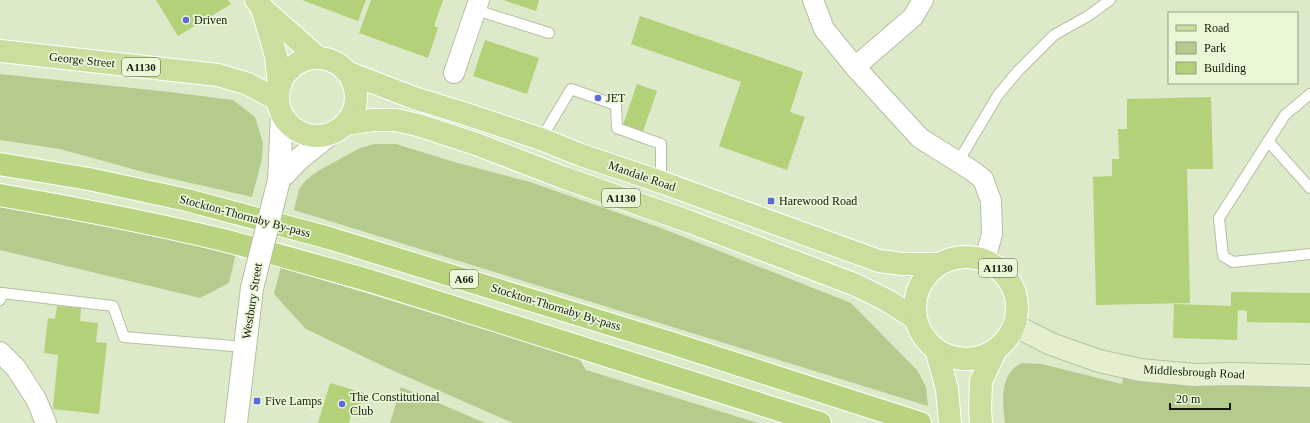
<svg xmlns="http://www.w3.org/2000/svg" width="1310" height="423" font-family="Georgia,serif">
<rect width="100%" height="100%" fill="#ddeaca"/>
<g fill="#b4cb8d">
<polygon points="0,74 170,92 233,100 255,117 263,143 262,159 252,197 147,173 60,149 0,140"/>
<polygon points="375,144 396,144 454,162 530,182 661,228 851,303 917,370 926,387 928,406 294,210 299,189 306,180 318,171 360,148"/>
<polygon points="0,207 89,223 236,253 229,283 200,298 0,250"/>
<polygon points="281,267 579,358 586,370 758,423 513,423 385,367 306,329 274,294"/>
<path d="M1022,363L1042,364L1122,384L1124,375L1310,385V423H1005C1003,406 1000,385 1012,370C1014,367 1019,365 1022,363Z"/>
<polygon points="401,387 485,423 390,423"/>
</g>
<g fill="#b2d178">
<polygon points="156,0 228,0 231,4 178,36"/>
<polygon points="302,0 366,0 358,21"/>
<polygon points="371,0 443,0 434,26 438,28 428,58 359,33"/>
<polygon points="503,0 539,0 536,11"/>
<polygon points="640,16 803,72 790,112 805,117 787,170 719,146 741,82 631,44"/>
<polygon points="485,40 539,58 527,94 473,76"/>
<polygon points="637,84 657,91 643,131 623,125"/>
<polygon points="1211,97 1213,169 1187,169 1190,303 1096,305 1093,177 1112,176 1112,159 1119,159 1118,129 1127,129 1127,99"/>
<polygon points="1231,292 1310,293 1310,323 1247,322 1247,311 1238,310 1237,340 1173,338 1174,304 1231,306"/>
<polygon points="57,306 81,308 80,321 98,323 96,342 107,343 99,414 53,409 58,355 44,353 48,318 55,319"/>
<polygon points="330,383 364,393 357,417 351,415 349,423 318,423"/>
</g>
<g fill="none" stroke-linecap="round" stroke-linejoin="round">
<g stroke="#b4c0a1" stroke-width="12">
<g id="service">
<polyline points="476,10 549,33"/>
<polyline points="1310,94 1285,115 1219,218 1223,256 1233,262 1310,254"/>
<polyline points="541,139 571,89 616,105 617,128 661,144 661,182"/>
<polyline points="1268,141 1310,188"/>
<polyline points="958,162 998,95 1018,71 1054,35 1088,16 1110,0"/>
<polyline points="0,300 2,293 113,306 124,337 245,347"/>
</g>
</g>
<g stroke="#b4c0a1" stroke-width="22">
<g id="minor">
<polyline points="813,0 824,29 855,67 920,138 971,170 983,179 991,201 992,234 985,260"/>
<polyline points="855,67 913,17 923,0"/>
<polyline points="454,73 479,0"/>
<polyline points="0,352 16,368 36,399 46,423"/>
</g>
</g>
<g stroke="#b4c0a1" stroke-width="24">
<g id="tertiary">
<polyline points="279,180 299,159 329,135"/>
<polyline points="279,180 282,115"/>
<polyline points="236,423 252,288"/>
</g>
</g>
<g stroke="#b4c0a1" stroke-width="24">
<polyline id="secondary" points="1014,325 1051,344 1099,361 1140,370 1195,375 1230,374 1310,376"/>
</g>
<g stroke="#fff" stroke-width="24">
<g id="primary">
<polyline points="256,0 262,8 317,57"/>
<polyline points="262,8 276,56 279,85"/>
<polyline points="0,51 218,75 248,84 278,100"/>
<circle cx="317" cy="97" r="39"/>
<polyline points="349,73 414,98 466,114 541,139 581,155 661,182 879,261 903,264 939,264"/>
<polyline points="346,124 373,120 396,120 418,125 476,144 562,177 690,222 856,285 888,301 916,319"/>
<circle cx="966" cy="308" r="51"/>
<polyline points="936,349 947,389 950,423"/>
<polyline points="981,423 980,410 981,381 996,350"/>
</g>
</g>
<g stroke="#fff" stroke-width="24">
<g id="trunk">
<polyline points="0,164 89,179 187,200 329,238 668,342 920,423"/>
<path d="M0,195C74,208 149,222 223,240C273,253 324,268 374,282L820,423"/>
</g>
</g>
<use href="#service" stroke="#fff" stroke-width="10"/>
<use href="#minor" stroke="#fff" stroke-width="20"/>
<use href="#tertiary" stroke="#fff" stroke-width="22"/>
<use href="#secondary" stroke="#e4efcf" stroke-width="22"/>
<use href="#primary" stroke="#cadf9e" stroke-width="22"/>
<use href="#trunk" stroke="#b8d47e" stroke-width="22"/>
<g stroke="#b4c0a1" stroke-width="24" stroke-linecap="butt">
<polyline id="tertiary-bridge" points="252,288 279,180"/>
</g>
<use href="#tertiary-bridge" stroke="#fff" stroke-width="22"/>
</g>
<g fill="#5d69e1" stroke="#eaf7d7" stroke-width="1.5">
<circle cx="186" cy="20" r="4"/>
<circle cx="598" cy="98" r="4"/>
<rect x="767" y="197" width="8" height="8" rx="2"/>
<rect x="253" y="397" width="8" height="8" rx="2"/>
<circle cx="342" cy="404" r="4"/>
</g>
<g text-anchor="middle" stroke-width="3.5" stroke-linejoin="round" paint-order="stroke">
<g fill="#eaf7d7" stroke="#545c4a" stroke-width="1">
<rect x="122" y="58" width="38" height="18" rx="3"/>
<rect x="602" y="189" width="38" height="18" rx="3"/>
<rect x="979" y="259" width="38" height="18" rx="3"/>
<rect x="450" y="270" width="28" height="18" rx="3"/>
</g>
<g font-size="11" font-weight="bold" fill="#14190d">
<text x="141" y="71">A1130</text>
<text x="621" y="202">A1130</text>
<text x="998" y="272">A1130</text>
<text x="464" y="283">A66</text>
</g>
<g font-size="12" fill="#14190d" stroke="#eaf7d7" text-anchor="start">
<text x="194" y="24">Driven</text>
<text x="606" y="102">JET</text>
<text x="779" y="205">Harewood Road</text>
<text x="350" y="401">The Constitutional<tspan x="350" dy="14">Club</tspan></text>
<text x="265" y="405">Five Lamps</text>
</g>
<g font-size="12" fill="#14190d" stroke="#eaf7d7">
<text transform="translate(82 60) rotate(6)" y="4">George Street</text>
<text transform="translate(642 176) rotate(19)" y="4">Mandale Road</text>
<text transform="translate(245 216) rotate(15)" y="4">Stockton-Thornaby By-pass</text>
<text transform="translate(252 301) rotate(-81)" y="4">Westbury Street</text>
<text transform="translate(556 307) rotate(17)" y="4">Stockton-Thornaby By-pass</text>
<text transform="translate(1194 372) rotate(3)" y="4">Middlesbrough Road</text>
</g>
</g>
<rect x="1168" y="12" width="130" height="72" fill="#eaf7d7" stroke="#949e86"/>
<rect x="1176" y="25" width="20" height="6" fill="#cadf9e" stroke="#949e86"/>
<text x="1204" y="32" font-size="12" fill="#14190d">Road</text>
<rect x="1176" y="42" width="20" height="12" fill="#b4cb8d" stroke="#949e86"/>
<text x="1204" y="52" font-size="12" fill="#14190d">Park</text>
<rect x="1176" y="62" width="20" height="12" fill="#b2d178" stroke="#949e86"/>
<text x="1204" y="72" font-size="12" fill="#14190d">Building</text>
<path d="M1170 403v6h60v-6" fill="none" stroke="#14190d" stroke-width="2"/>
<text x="1176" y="403" font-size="12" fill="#14190d" stroke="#eaf7d7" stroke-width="3" paint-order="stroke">20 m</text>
</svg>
